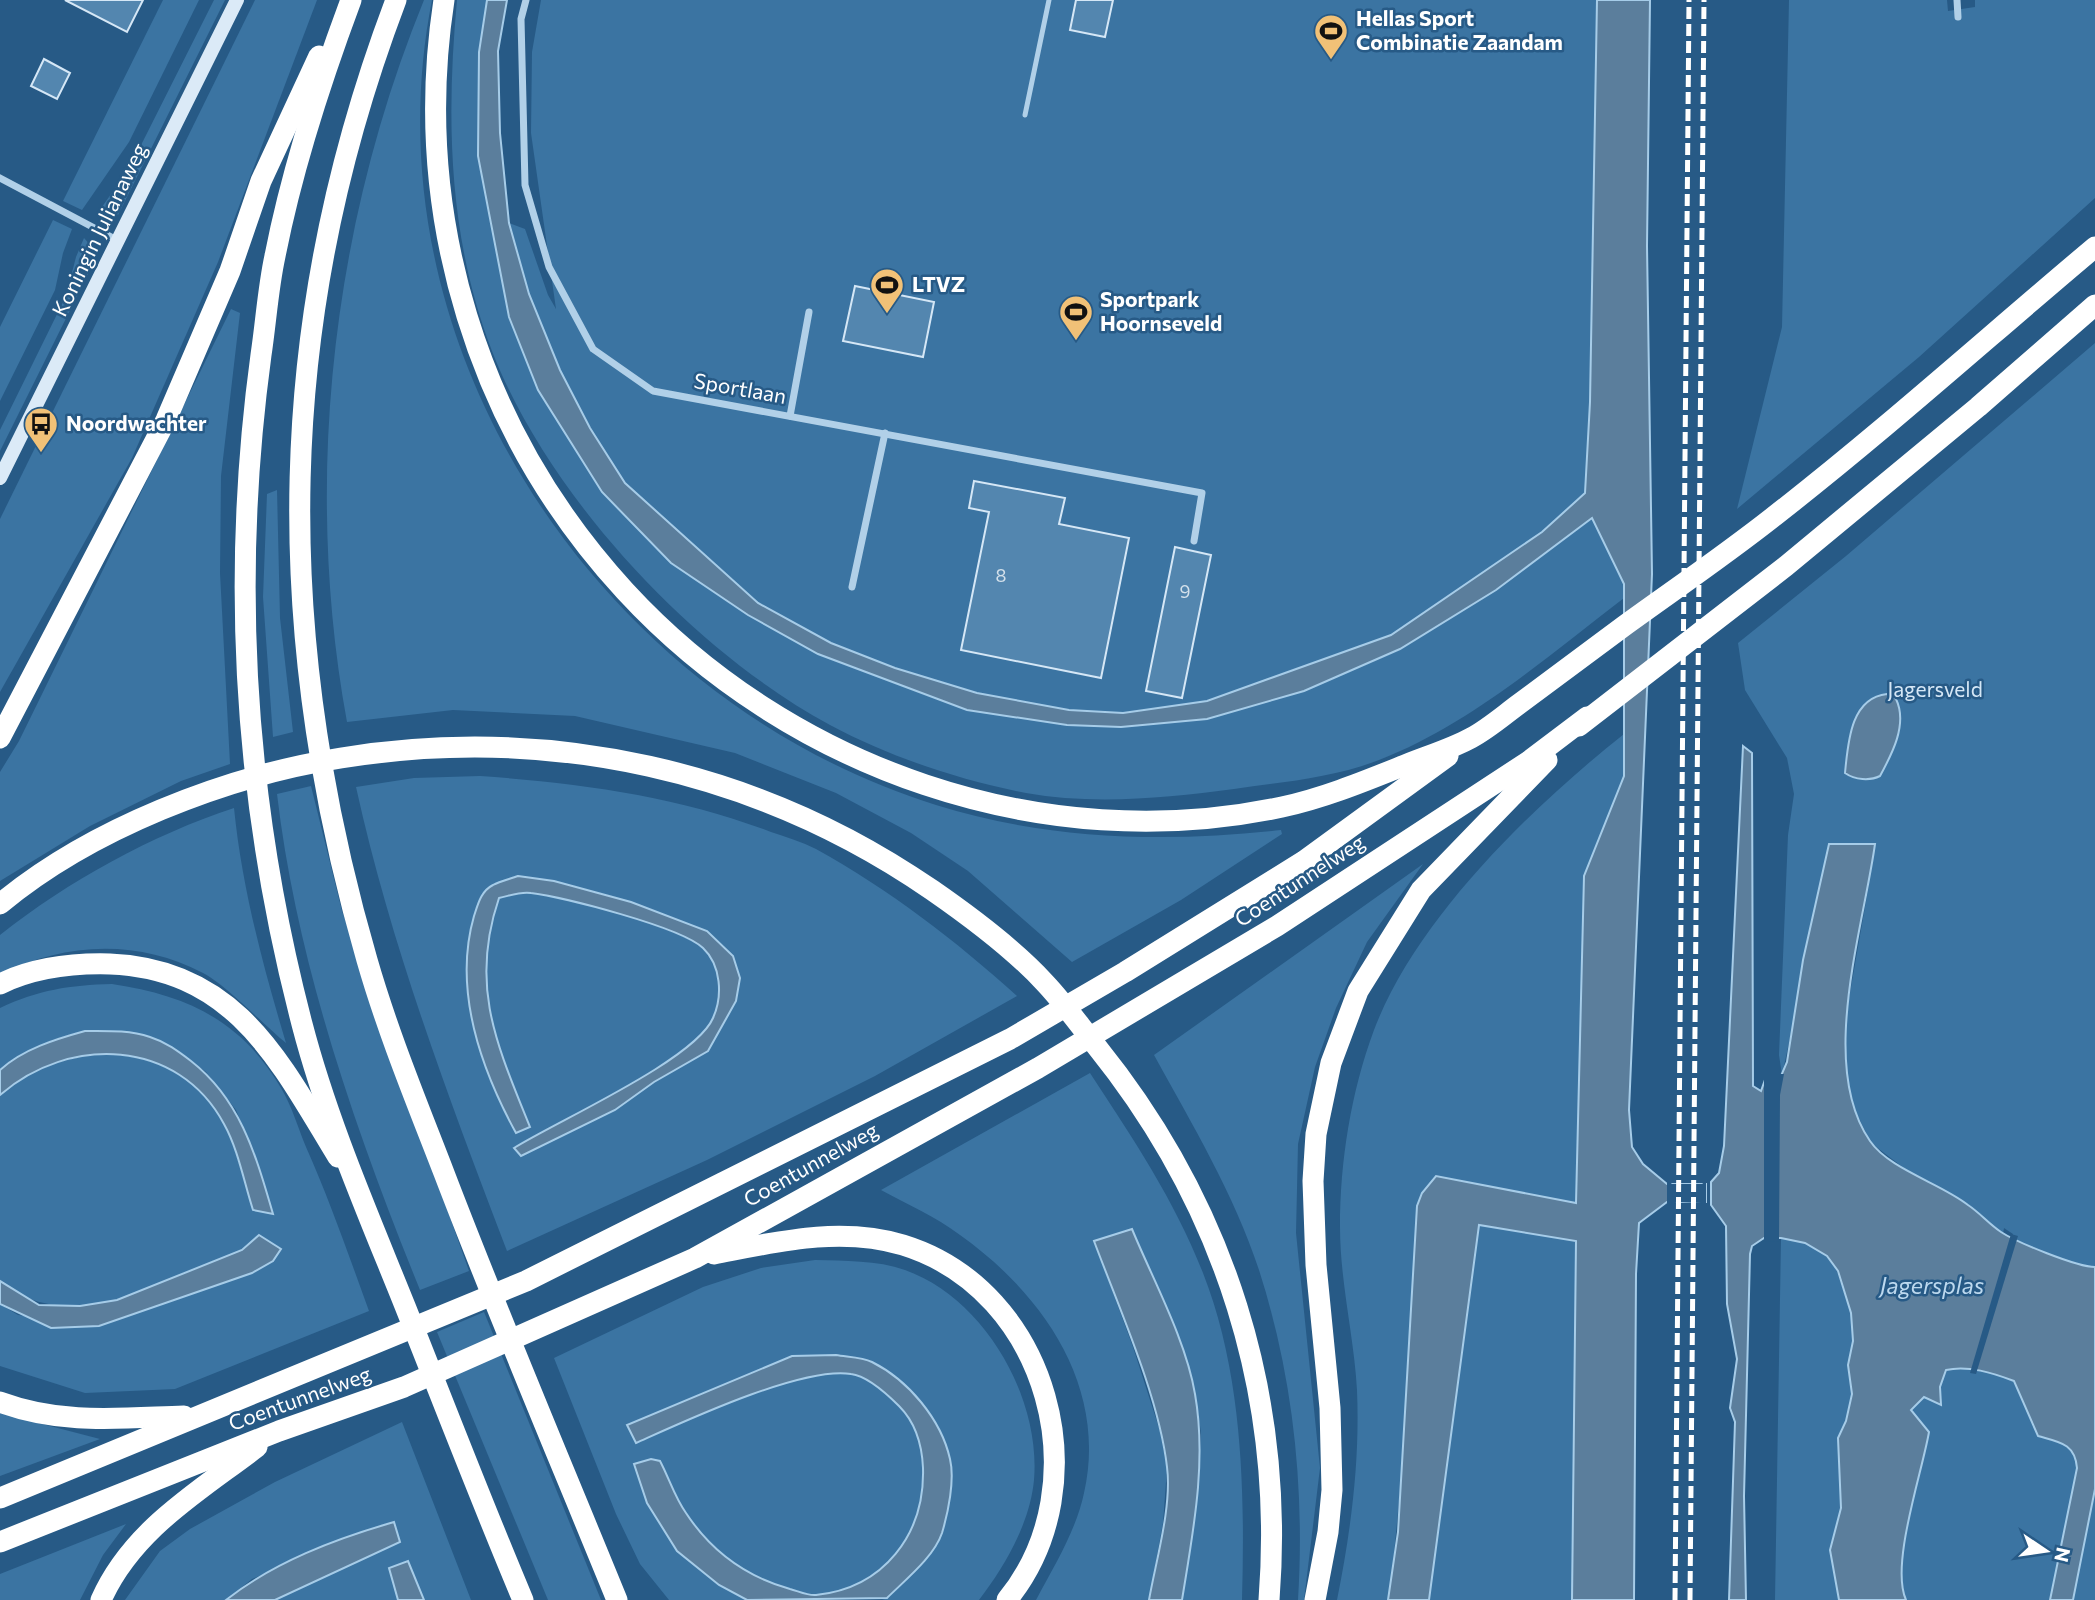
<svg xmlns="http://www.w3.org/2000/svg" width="2095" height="1600" font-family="Commissioner,sans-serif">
<rect width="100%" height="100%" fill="#275a86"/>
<g fill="#3b74a2" fill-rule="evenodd">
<polygon points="163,0 199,0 129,142 82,210 63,201"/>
<polygon points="214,0 225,0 118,215 97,214 130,167"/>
<polygon points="255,0 317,0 218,262 132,458 0,692 0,519"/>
<path d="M424,0H432C363,350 603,701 936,805C1048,840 1165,843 1281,830L1282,834L1181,900L1072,962L968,871L911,833L836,793L735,753L575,716L453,710L347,722C303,482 332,225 424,0Z"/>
<path d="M457,0H487L479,52L478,156L602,492L671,563L748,615L818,654L967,710L1067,725L1121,727L1207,719L1304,691L1400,650L1496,590L1592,517L1624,584V598C1548,656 1470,725 1379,760C1333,778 1282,782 1234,789C1167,798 1093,805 1026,793C959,780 890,757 830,725C693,651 548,496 492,351C448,237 446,119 457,0Z"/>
<polygon points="541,0 1597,0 1590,402 1585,493 1542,532 1391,635 1207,701 1122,713 1069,710 977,693 895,668 831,643 758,603 625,483 590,428 560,370 529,294 509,223 525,229 548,295 556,309 531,133 532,52"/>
<polygon points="1789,0 1947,0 1948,11 1975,7 1975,0 2095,0 2095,198 1919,357 1737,509 1782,327"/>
<polygon points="53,220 72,229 63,253 55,290 0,401 0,327"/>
<polygon points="84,238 98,254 0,451 0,430 66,296 76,257"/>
<polygon points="231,309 240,313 221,476 220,573 230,764 181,781 90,826 0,881 0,772 19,741"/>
<path d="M2095,343V1600H1906C1890,1565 1922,1473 1929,1432L1911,1410L1924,1396L1940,1387L1946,1370L1964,1369L2013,1234L2004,1228L2003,1234L1966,1203L1909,1172L1871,1143L1849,1098L1844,1059V1027L1869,884L1792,1029L1782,1075L1779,1055L1788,835L1794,794L1787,758L1745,690L1738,643L1846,556Z"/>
<polygon points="277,490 280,618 293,732 273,737 263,597 267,494"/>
<path d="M1624,734V776L1584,876L1576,1204L1436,1176L1422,1193L1417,1206L1401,1480L1391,1586L1388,1600H1337C1351,1530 1360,1462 1357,1390C1354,1336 1340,1282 1340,1227C1340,1161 1351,1092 1374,1030C1416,919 1532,807 1624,734Z"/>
<path d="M480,776C579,783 678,796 771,832C786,837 802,842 816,849C890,890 955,940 1017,996L875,1076L707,1160L507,1251C449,1099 391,946 356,787L414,778ZM553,881L733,956L736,1001L708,1051L654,1082L615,1110L521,1156L514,1148C568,1114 675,1073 711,1022C725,1002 721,965 703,948C680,928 563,896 531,893C521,892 509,896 499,898C492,922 483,947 484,972C485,1025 511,1078 530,1126L516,1133L484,1063L479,899Z"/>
<path d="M311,786L342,911L469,1271L420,1290C356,1132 297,964 277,794Z"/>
<path d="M234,808C242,888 263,966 286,1043C264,1025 226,985 203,973C138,939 64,942 0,975V935C68,881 152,835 234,808Z"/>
<path d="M1423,864L1367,942L1336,1008L1315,1067L1298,1144L1296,1233L1320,1468L1304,1600H1298C1305,1488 1293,1376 1259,1270C1234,1194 1192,1124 1154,1055Z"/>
<path d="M112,984C187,995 242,1021 281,1088C292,1106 298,1128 306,1147C330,1201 349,1256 369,1311L175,1389L85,1393L0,1366V1304L18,1315L99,1326L252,1273L255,1241L242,1250C172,1280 69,1340 0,1281V1095C63,1041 163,1037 215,1109C235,1137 242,1177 253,1210L273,1213L258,1165L236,1110L206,1072L175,1048L85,1031L52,1040L10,1061L0,1070V1008C38,990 70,985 112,984Z"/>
<path d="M1090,1073C1132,1137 1175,1201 1203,1273C1243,1375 1245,1492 1242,1600H1182L1198,1487L1201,1433L1195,1390L1094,1241L1133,1347L1160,1431L1167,1469L1163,1523L1149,1600H1036C1054,1566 1076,1531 1084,1493C1108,1387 1043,1294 960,1235C936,1217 907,1204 881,1190Z"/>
<polygon points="1479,1225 1576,1241 1572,1600 1429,1600"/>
<polygon points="1781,1238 1805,1243 1827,1256 1837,1271 1851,1313 1853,1341 1848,1365 1852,1394 1846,1421 1838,1438 1841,1508 1830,1550 1839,1600 1775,1600"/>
<path d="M815,1260C844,1261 877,1260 905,1270C984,1298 1041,1397 1034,1480C1030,1523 1005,1566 979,1600H882L888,1598L919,1566L941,1535L949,1495L904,1383L870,1360L836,1355L792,1356L627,1426L636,1443C683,1422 804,1365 851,1374C869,1377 888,1394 899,1406C916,1422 922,1444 923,1468C925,1534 883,1588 816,1595C808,1596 798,1591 790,1589C747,1577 711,1551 686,1513C675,1498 669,1478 660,1461L634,1464L647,1503L719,1585L747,1600H669L640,1564L616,1514L554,1358L703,1287L761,1268Z"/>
<polygon points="484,1312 601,1600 548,1600 437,1332"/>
<polygon points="0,1413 100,1439 0,1476"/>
<polygon points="402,1422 471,1600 424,1600 408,1561 389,1568 398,1600 275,1600 400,1542 283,1566 252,1579 226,1600 125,1600 160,1551 190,1529 275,1482"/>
<polygon points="126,1524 103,1555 80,1600 0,1600 0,1574"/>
</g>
<g fill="#5b7e9c" stroke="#a6cce8" stroke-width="2">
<polygon points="487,0 507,0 498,51 500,133 509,223 529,294 560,370 590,428 625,483 758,603 831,643 895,668 977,693 1069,710 1123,713 1207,701 1391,635 1542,532 1585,493 1590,402 1597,0 1650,0 1647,246 1652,574 1629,1110 1632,1147 1643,1164 1667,1184 1706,1184 1706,1202 1667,1202 1639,1223 1636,1274 1634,1600 1572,1600 1576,1241 1479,1225 1429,1600 1388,1600 1398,1532 1417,1206 1422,1193 1436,1176 1576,1203 1584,876 1624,776 1624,584 1592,518 1496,590 1400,649 1304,691 1207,719 1121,727 1067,725 967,710 818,654 748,615 671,563 602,492 538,390 509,317 478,156 479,52"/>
<path d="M1887,694L1896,699C1908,724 1892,754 1880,776C1870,781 1855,780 1845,773C1848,744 1850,698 1887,694Z"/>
<path d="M1743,746L1752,753L1753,1086L1761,1091L1766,1077L1781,1076L1787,1062L1803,960L1829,844H1875C1863,930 1818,1066 1870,1141C1889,1169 1942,1184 1968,1205C1980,1213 1989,1224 2001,1232C2016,1242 2077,1267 2095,1267V1489L2073,1600H2050L2077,1468C2075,1443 2059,1442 2038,1436L2014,1381C1993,1373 1968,1365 1946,1370L1940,1387L1941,1405L1924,1397L1911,1410L1929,1432C1922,1473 1890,1565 1906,1600H1839L1830,1550L1841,1508L1838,1438L1846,1421L1852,1394L1848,1365L1853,1341L1851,1313L1838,1271L1827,1256L1805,1243L1781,1238H1764L1752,1246L1750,1254L1744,1496L1746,1600H1729L1735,1422L1730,1408L1737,1359L1727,1304L1726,1226L1711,1205V1182L1719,1173L1724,1146Z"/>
<path d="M518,876L554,881L631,902L707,931L733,956L740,978L736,1001L708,1051L654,1082L615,1110L521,1156L514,1148C557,1121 695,1060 713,1018C723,996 721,965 703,948C681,927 563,897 531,893C521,891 509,896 499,898C469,986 497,1045 530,1127L516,1133C481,1069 453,989 474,916C478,904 481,891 493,885C500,881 510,879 518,876Z"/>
<path d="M85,1031C107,1031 129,1030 150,1037C166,1042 178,1051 191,1061C241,1100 256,1156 273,1214L253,1210C244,1182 238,1149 224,1124C178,1038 69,1035 0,1095V1070C23,1049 56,1039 85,1031Z"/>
<path d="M1132,1229C1153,1280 1186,1340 1195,1394C1207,1462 1193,1532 1182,1600H1149C1156,1560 1172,1507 1167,1467C1159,1397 1119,1308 1094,1241Z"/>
<polygon points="259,1235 281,1249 273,1261 252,1273 99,1326 51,1328 0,1304 0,1281 39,1305 80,1306 117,1300 242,1250"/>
<path d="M836,1355C847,1357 862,1357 872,1362C908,1380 941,1419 950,1459C955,1480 948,1513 942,1533C934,1557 905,1580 887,1598L747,1600L719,1585L677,1551L647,1503L634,1464L651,1459L660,1461C669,1478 675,1498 686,1513C711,1551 747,1577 790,1589C798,1591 808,1596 816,1595C884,1588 925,1534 923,1468C922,1444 915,1422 899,1406C887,1394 868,1376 851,1374C802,1366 683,1422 636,1443L627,1425L792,1356Z"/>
<path d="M394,1522L400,1542L275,1600H226C274,1562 335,1539 394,1522Z"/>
<polygon points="408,1561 424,1600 398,1600 389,1568"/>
</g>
<g fill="#275a86">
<polygon points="1764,1074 1784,1074 1780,1095 1779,1241 1764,1242"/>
<polygon points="1667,1180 1672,1184 1702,1184 1706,1181 1706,1206 1702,1206 1701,1203 1678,1202 1667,1206"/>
<polygon points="2011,1234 2018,1236 1976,1374 1970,1373"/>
</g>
<g fill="#5386af" stroke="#d5e7f6" stroke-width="2">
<polygon points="65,0 143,0 127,32"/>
<polygon points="1076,0 1113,0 1105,37 1070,30"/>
<polygon points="44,59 70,73 57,99 31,86"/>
<polygon points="855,286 934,302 923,357 843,341"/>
<polygon points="974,481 1065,498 1059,524 1129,538 1101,678 961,650 989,512 969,508"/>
<polygon points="1175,547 1211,555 1182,698 1146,691"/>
</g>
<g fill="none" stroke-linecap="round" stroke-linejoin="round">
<polyline stroke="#b1d0e8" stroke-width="5" points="1025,115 1049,0"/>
<g stroke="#b1d0e8" stroke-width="7">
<polyline points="526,0 521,19 525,185 549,267 593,349 653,391 1202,493 1194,541"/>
<polyline points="1957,0 1958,17"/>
<polyline points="0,178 117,240"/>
<polyline points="790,416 809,312"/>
<polyline points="852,587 885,433"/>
</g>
<polyline stroke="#dbeaf7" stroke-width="14" points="0,478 237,0"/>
<g stroke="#fff" stroke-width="21">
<path d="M351,0C320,83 292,169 275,256C268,288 266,322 261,355C230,582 244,802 302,1024C327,1120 368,1214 405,1306C444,1404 482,1503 523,1600"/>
<path d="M396,0C274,321 272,633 367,960C388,1033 417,1103 444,1173C499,1317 559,1458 617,1600"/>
<path d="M444,0C411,215 478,431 625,591C789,769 1043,858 1282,807C1324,798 1365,781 1405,765C1427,756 1451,749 1471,738C1488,729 1504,715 1519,704C1554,678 1589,652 1624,626C1675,589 1728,553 1777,514C1886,429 1989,336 2095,247"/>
<polyline points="1579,726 1786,566 1978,407 2095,305"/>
<polyline points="0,738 166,420 230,271 261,181 319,56"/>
<path d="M0,904C90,829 226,776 341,758C549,724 758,770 932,890C971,917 1013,948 1045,983C1064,1003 1080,1026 1097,1047C1225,1206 1285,1396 1269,1600"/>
<path d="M0,984C33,968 73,963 110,964C236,969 280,1062 338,1157"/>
<path d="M714,1254C776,1242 840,1226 903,1245C1049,1290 1101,1485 1007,1600"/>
<path d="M0,1402C62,1425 120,1418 184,1416"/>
<polyline points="0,1498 526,1281 1010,1039 1125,972 1304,861 1448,756"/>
<polyline points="0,1542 279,1431 404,1387 695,1258 1038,1068 1277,926 1529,761 1587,717"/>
<path d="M101,1600C132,1530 198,1492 257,1447"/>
<polyline points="1315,1600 1328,1532 1332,1490 1330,1408 1316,1265 1313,1181 1316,1134 1331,1063 1358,991 1421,890 1547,760"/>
</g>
<g stroke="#fff" stroke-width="5" stroke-dasharray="12 5" stroke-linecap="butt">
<polyline points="1675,1600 1689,0"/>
<polyline points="1690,1600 1704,0"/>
</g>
</g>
<defs>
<g id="stadium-pin" transform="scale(1.75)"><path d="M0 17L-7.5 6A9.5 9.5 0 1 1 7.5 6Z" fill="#f1c177" stroke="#275a86"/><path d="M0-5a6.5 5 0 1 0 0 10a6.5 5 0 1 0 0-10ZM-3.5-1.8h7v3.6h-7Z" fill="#111"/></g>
<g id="bus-pin" transform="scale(1.75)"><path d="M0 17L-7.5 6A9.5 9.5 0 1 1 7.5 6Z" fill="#f1c177" stroke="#275a86"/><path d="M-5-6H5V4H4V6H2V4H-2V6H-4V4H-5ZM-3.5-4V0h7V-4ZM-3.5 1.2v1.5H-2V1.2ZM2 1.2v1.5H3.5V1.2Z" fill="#111"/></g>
</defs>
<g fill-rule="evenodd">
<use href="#stadium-pin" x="1331" y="31"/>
<use href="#stadium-pin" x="887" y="285"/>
<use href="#stadium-pin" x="1076" y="312"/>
<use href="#bus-pin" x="41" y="424"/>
</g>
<g text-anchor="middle" stroke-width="5" stroke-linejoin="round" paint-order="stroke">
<g font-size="18" fill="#d4e1eb">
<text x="1001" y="582">8</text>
<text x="1185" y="598">9</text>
</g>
<g font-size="21" font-weight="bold" fill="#fff" stroke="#275a86" text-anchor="start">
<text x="1356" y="26">Hellas Sport<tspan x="1356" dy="24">Combinatie Zaandam</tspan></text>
<text x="912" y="292">LTVZ</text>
<text x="1100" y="307">Sportpark<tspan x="1100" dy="24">Hoornseveld</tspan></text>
<text x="66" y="431">Noordwachter</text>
</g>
<g font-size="21" fill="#fff" stroke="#275a86">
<text transform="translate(100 230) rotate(-64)" y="7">Koningin Julianaweg</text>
<text transform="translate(740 389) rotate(10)" y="7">Sportlaan</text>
<text transform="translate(1300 881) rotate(-33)" y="7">Coentunnelweg</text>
<text transform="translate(811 1165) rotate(-29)" y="7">Coentunnelweg</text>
<text transform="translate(300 1399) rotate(-20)" y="7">Coentunnelweg</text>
</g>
<g font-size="21" fill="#d5e7f6" stroke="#275a86">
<text x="1935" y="697">Jagersveld</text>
</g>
<g font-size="23" font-style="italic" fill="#bdd9ef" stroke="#275a86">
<text x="1932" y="1294">Jagersplas</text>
</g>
</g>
<g transform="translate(2046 1551) rotate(103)" stroke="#275a86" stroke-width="5" paint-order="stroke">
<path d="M0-5L12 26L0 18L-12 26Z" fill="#ffffff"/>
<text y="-10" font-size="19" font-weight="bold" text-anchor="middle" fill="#ffffff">N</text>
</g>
</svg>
